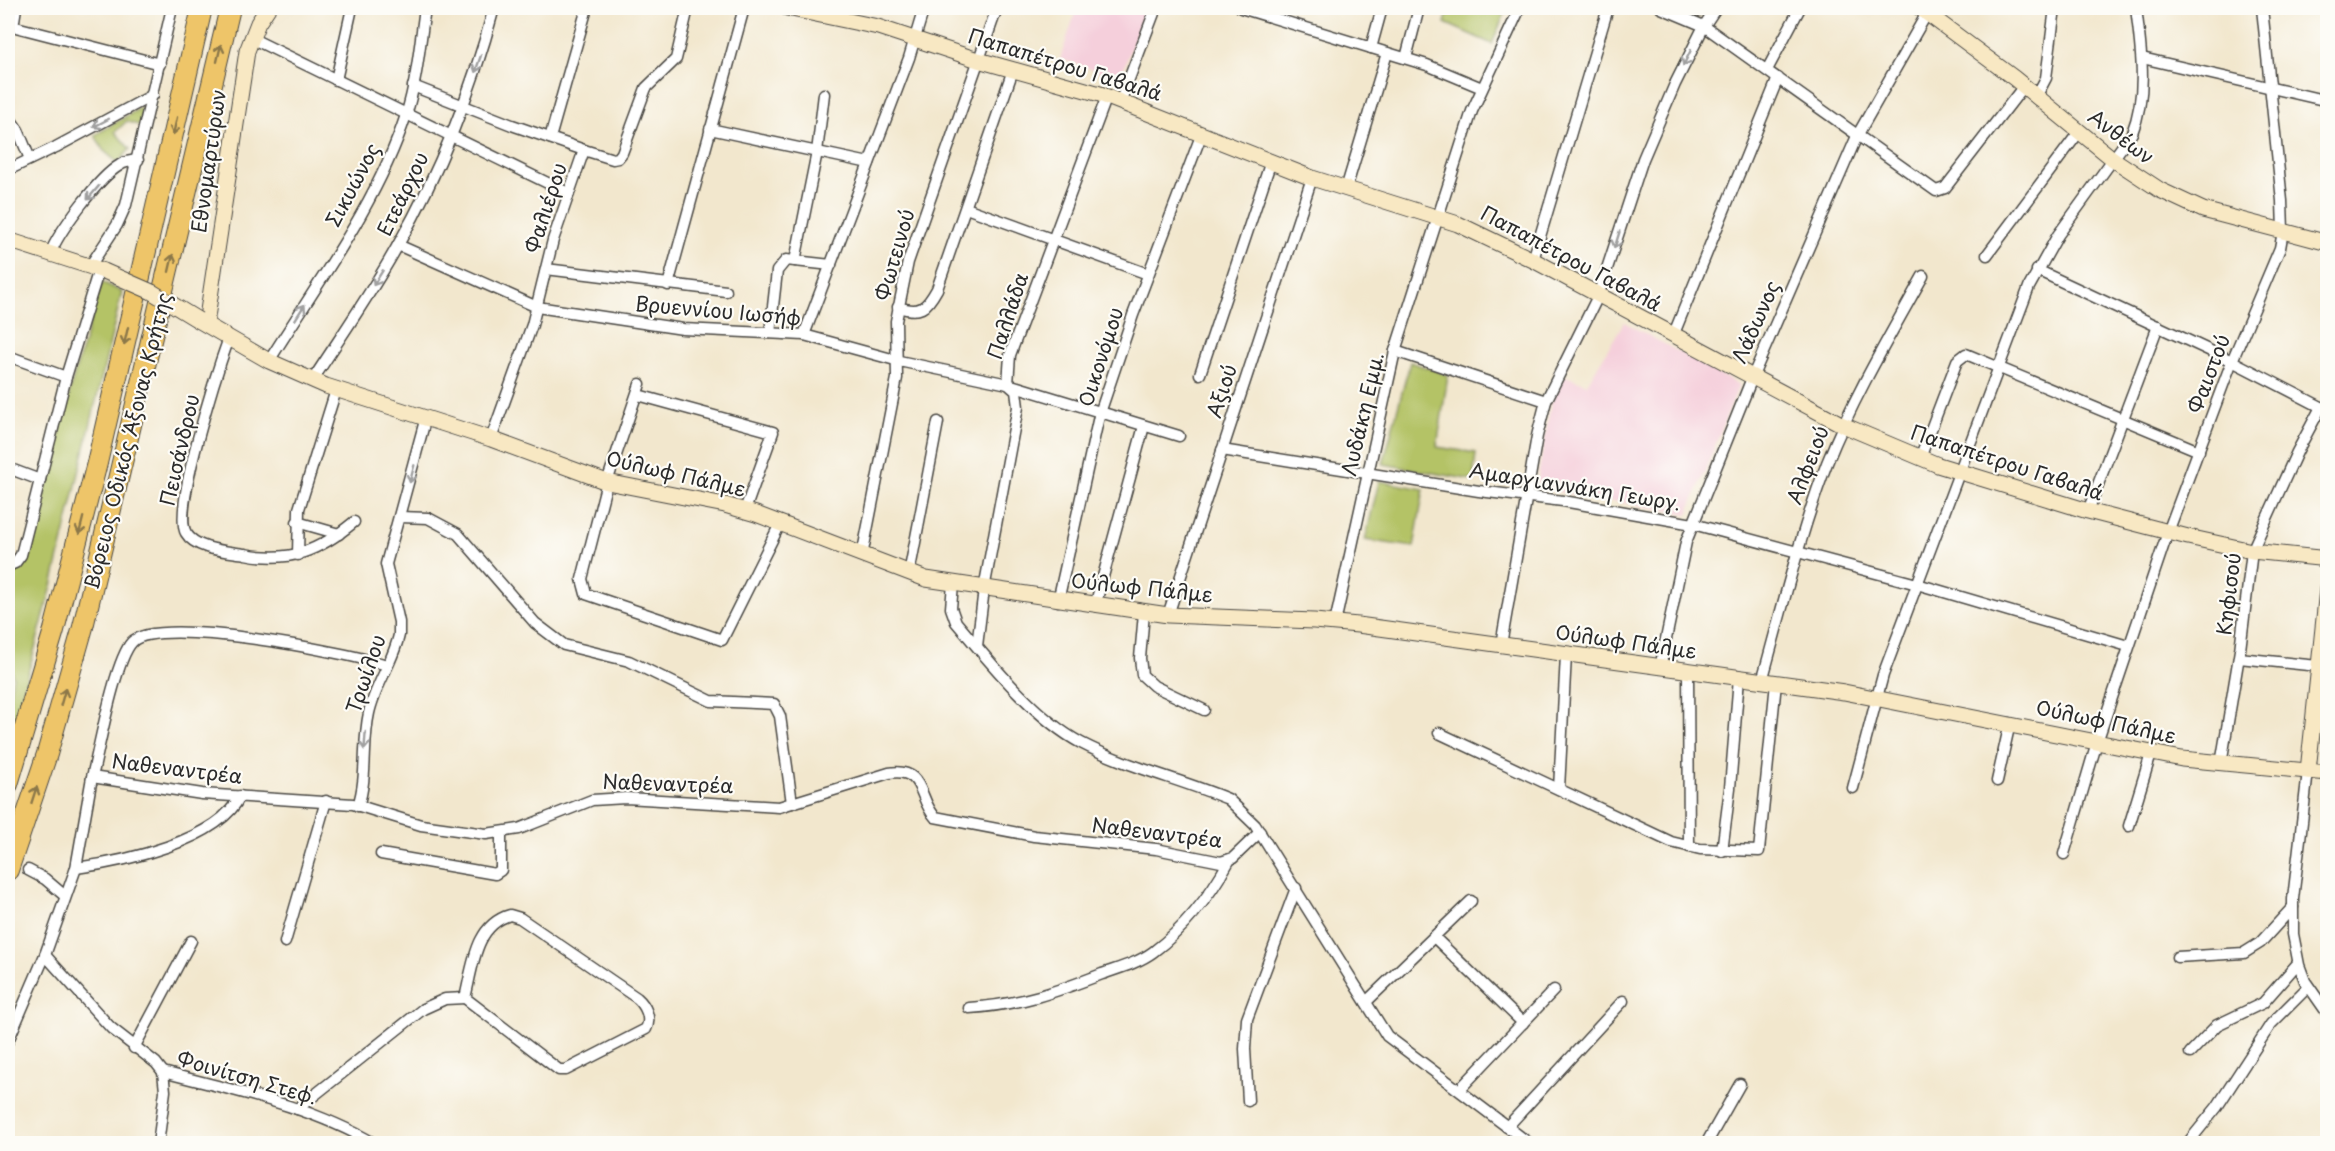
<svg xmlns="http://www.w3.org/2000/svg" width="2335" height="1151" font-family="'Playpen Sans',sans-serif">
<rect width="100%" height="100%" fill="#fdfcf7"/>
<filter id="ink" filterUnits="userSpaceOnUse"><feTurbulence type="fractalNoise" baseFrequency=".0167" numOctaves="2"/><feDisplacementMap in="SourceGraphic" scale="12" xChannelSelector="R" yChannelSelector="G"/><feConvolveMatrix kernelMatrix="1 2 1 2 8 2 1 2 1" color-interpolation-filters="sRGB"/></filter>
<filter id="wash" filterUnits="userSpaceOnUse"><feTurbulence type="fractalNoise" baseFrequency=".008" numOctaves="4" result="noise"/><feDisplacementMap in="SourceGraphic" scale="24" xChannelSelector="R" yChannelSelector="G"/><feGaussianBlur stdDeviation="1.35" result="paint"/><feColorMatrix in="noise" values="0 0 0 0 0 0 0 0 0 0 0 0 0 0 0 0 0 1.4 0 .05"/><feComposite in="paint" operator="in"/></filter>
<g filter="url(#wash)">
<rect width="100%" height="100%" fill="#f2e7cd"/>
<g fill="#f5cfdb">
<polygon points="1077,8 1146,8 1120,78 1060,59"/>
<polygon points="1624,322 1739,385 1688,514 1536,488 1551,403 1563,375 1587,384"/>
</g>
<g fill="#b4c366" stroke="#707748" stroke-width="1.5">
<polygon points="1449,8 1507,8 1492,44 1445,23"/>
<polygon points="140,108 143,110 140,126 127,121 115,132 130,149 118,163 103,150 95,135"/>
<polygon points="102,282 122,292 52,586 8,746 8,705 13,676 8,662 8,570 21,565 29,556 72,382"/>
<polygon points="1410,362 1448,375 1437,447 1476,453 1473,480 1383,464"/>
<polygon points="1379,481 1424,489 1414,547 1365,540"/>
</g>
</g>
<g filter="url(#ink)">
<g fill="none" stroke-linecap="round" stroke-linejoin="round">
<g stroke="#494743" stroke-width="13">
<g id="street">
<polyline points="1241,8 1427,65 1482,88"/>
<polyline points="1661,8 1704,26 1936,191 1945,188 2024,86"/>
<polyline points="8,25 160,64"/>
<polyline points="13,27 16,8"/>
<polyline points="251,38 568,193"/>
<polyline points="1371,48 1382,8"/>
<polyline points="1406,58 1419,8"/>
<polyline points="2142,58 2328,101"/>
<polyline points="1767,70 1800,8"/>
<polyline points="336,80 352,8"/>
<polyline points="413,86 512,125 584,150"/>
<polyline points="2036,97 2046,78 2055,8"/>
<polyline points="1121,100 1156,8"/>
<polyline points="8,116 18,130 30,159"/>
<polyline points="710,129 869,163"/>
<polyline points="550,138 587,8"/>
<polyline points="8,170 56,147 153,95"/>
<polyline points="1346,189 1387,53"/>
<polyline points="966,208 1148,274"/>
<polyline points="398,245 537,307 683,329 804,335 899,361 1008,384 1179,436"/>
<path d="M50,254C59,231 99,177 120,165C125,161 132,161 138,160"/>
<polyline points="1987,255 2079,132"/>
<polyline points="1533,260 1608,8"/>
<polyline points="795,261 817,152 824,94"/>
<polyline points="90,266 117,225 126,205 172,8"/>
<polyline points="546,269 726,291"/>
<polyline points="2037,270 2232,361 2327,410"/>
<polyline points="668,285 744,8"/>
<path d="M898,307C920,314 926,309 937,289L1013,70"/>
<polyline points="770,333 777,271 786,260 831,265"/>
<polyline points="804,335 909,58 924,8"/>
<polyline points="1673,336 1778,78"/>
<path d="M229,338C218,368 172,510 186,533C196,550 227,551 245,554C290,563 319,551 354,522"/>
<polyline points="1395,351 1546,401"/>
<polyline points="8,356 66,377"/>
<path d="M269,361C318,282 377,204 406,115C417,81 420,43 425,8"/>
<polyline points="1200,374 1271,161"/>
<path d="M312,381C341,336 372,292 398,245C440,171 472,90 494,8"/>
<polyline points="640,384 607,482 582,579 586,594 722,640 780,524"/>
<polyline points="638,395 773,432 745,510"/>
<polyline points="491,439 532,325 553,240 584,150 613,159 618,158 622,153 646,88 676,59 688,8"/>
<polyline points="1222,450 1479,491 1563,501 1693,524 1917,584 2128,646"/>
<polyline points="1920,458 1957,361 1966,354 2199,451"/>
<polyline points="8,468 40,480"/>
<polyline points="2088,511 2158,326"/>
<polyline points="400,517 428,518 458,534 535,623 564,645 629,661 711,701 774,704 780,716 792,803"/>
<polyline points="297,522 339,534"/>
<polyline points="298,555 299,509 336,390"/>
<polyline points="862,556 897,378 896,321 908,262 997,8"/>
<polyline points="8,566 15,563 21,555 66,377 99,269"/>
<polyline points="909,574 938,422"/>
<path d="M953,584L951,608L956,622C990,662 1034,718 1081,743C1127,767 1180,779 1228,799L1255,825L1387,1036L1530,1144"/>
<polyline points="1058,601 1099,416 1133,315 1202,133"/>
<polyline points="1095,606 1144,426"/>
<polyline points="1144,613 1140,658 1142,675 1154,686 1204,710"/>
<polyline points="1168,615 1312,178"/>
<polyline points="1335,623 1395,351 1472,111 1520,8"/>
<polyline points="1501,645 1537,436 1546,401 1598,296 1643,159 1675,84 1704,26 1716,8"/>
<polyline points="977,646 984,589 1018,407 1016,391 1008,384 1010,355 1107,96"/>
<polyline points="2239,658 2318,666"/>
<polyline points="1660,668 1686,542 1752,378 1857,136 1930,8"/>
<polyline points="1688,671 1689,847"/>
<path d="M1762,681C1782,609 1800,534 1827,463C1853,398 1889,337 1923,276"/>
<polyline points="1439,733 1671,842 1700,849 1759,851 1776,683"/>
<polyline points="2221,764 2240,650 2252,551 2297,452 2321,407"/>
<polyline points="2308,771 2293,899 2293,934 2299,965 2305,981 2328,1014"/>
<path d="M92,777C99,749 115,660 132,642C157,615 349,653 387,665"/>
<polyline points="1997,781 2010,723"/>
<path d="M1853,788L1883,675L2029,287L2058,235L2132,133C2148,93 2141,49 2136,8"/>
<polyline points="1559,789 1566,655"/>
<path d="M358,806C368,776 362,744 369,713C375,685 393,662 399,635V622L386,564L426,417"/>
<polyline points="2129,826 2151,754"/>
<polyline points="1722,851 1730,788 1739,678"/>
<polyline points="381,854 495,874 501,870 501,833"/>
<polyline points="2064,854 2097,742 2168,532 2232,361 2280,248 2283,231 2282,201 2262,8"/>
<path d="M76,868C122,862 219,841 240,796"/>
<polyline points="28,870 45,879 65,896"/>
<path d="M510,915L520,918L637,998C645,1005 652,1018 646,1029L566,1070H559L465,998C473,966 475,925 510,915Z"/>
<polyline points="1434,937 1523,1023"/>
<polyline points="285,942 326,801"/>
<path d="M45,955L111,1028L156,1063L163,1072C235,1091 311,1106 375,1144"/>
<polyline points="2177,957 2244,953 2260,943 2293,907"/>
<polyline points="1366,1002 1471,901"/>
<path d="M969,1008C1019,1005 1056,992 1102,974C1119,968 1138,963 1153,952C1185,928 1210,896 1229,861"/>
<path d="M8,1041L45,955L76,868L92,777L202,794L353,804L421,825L486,834L519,829L592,800L626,798L779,807L889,773C925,767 918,799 935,817L1034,836L1156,849L1221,862L1233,858L1260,832"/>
<polyline points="134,1048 191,941"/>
<polyline points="2190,1053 2217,1025 2263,1003 2298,963"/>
<polyline points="1460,1089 1554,990"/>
<polyline points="1248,1101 1245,1049 1247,1019 1296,888"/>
<polyline points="297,1109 423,1009 445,999 465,998"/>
<polyline points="1507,1127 1623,1001"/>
<polyline points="158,1144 165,1091 163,1072"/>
<polyline points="1706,1144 1740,1084"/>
<polyline points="2187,1144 2217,1107 2271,1024 2308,987"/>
</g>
</g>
<g stroke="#494743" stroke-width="17">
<g id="secondary">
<polyline points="787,8 878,27 978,60 1100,94 1312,178 1458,224 1533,260 1843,425 1938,465 2088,511 2188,537 2252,551 2328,559"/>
<polyline points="1920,8 2014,78 2113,159 2160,190 2203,210 2328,243"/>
<polyline points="8,240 104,271"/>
<polyline points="198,320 269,361 326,386 491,439 607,482 725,505 756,514 926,579 1168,615 1314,621 1358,625 1844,692 2182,759 2328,773"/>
<polyline points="206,324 247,51 258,23 268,8"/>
<polyline points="2308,771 2328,580"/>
</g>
</g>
<g stroke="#494743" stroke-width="22">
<g id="highway">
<polyline points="8,784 54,630 97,463 202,8"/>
<polyline points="8,870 47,754 83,627 230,8"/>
</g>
</g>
<use href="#street" stroke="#fff" stroke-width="10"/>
<use href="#secondary" stroke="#f8e8c3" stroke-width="15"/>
<use href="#highway" stroke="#eec569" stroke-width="20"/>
<g stroke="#494743" stroke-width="17" stroke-linecap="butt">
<polyline id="secondary-bridge" points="104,271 152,292 198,320"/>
</g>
<use href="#secondary-bridge" stroke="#f8e8c3" stroke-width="15"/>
</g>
<defs><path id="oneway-shaft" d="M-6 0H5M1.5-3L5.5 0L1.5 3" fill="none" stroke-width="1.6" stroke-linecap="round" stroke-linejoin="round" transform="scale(1.5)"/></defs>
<g stroke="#8c784a">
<use href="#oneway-shaft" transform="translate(219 53) rotate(-77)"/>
<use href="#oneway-shaft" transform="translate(175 126) rotate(103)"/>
<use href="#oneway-shaft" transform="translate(171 263) rotate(-77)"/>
<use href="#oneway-shaft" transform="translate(126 336) rotate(103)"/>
<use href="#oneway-shaft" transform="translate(81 526) rotate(104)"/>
<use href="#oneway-shaft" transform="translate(63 697) rotate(-74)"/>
<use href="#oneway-shaft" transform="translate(34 795) rotate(-72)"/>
</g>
<g stroke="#a0a0a0">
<use href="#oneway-shaft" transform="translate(1687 58) rotate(116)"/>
<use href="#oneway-shaft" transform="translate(478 64) rotate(109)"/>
<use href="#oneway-shaft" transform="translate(101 123) rotate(152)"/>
<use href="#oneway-shaft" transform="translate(93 193) rotate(130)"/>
<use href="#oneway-shaft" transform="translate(1617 240) rotate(107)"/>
<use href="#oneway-shaft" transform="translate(378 278) rotate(122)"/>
<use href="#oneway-shaft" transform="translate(300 312) rotate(-58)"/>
<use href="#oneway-shaft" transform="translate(412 474) rotate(105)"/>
<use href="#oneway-shaft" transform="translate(365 741) rotate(94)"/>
</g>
</g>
<g text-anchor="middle" stroke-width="4.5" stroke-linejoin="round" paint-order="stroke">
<g font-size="20" fill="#2b2b2b" stroke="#fdfcf7">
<text transform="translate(1065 65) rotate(17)" y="7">Παπαπέτρου Γαβαλά</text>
<text transform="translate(2121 137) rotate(37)" y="7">Ανθέων</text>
<text transform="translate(209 161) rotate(-82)" y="7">Εθνομαρτύρων</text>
<text transform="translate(353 185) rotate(-62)" y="7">Σικυώνος</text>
<text transform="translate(403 194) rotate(-64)" y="7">Ετεάρχου</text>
<text transform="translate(546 208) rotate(-72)" y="7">Φαλιέρου</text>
<text transform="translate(895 255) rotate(-74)" y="7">Φωτεινού</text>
<text transform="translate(1571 259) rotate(28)" y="7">Παπαπέτρου Γαβαλά</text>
<text transform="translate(718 311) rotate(5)" y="7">Βρυεννίου Ιωσήφ</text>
<text transform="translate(1008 316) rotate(-72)" y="7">Παλλάδα</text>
<text transform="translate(1756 322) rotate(-66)" y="7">Λάδωνος</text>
<text transform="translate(1101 357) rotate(-72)" y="7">Οικονόμου</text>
<text transform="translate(2209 374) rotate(-69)" y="7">Φαιστού</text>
<text transform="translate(1222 391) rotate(-72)" y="7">Αξιού</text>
<text transform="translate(1363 414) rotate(-77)" y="7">Λυδάκη Εμμ.</text>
<text transform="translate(128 441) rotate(-76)" y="7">Βόρειος Οδικός Άξονας Κρήτης</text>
<text transform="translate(180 450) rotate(-77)" y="7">Πεισάνδρου</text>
<text transform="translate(2007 463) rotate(18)" y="7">Παπαπέτρου Γαβαλά</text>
<text transform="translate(1808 465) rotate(-69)" y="7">Αλφειού</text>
<text transform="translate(676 474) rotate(13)" y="7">Ούλωφ Πάλμε</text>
<text transform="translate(1575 487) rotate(9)" y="7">Αμαργιαννάκη Γεωργ.</text>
<text transform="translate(1142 588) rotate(6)" y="7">Ούλωφ Πάλμε</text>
<text transform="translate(2229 594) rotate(-83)" y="7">Κηφισού</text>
<text transform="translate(1626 642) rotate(8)" y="7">Ούλωφ Πάλμε</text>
<text transform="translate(366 674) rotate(-71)" y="7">Τρωίλου</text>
<text transform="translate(2106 722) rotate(12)" y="7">Ούλωφ Πάλμε</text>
<text transform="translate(177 769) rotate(7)" y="7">Ναθεναντρέα</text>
<text transform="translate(668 784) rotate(2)" y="7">Ναθεναντρέα</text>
<text transform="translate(1157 833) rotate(7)" y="7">Ναθεναντρέα</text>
<text transform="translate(247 1078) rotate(16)" y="7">Φοινίτση Στεφ.</text>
</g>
</g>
<rect width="2335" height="1151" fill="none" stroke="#fdfcf7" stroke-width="30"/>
</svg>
